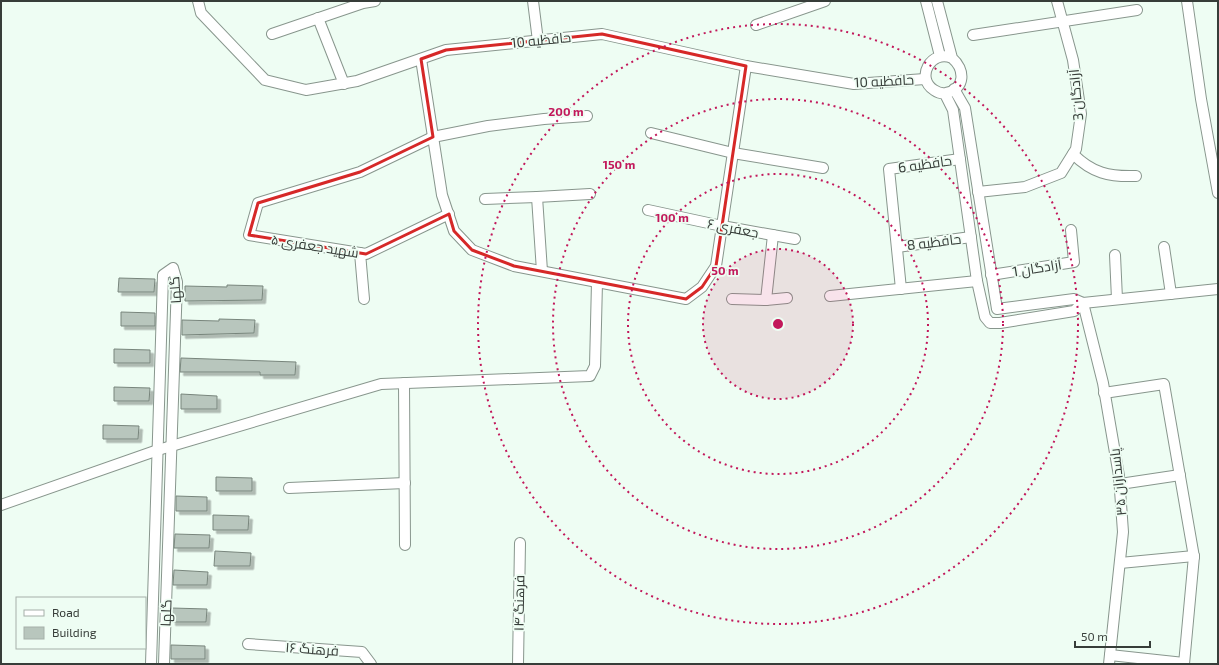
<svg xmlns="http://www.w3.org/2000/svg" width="1219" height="665" font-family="'Exo 2',Cairo,sans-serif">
<defs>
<filter id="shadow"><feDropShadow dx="3.5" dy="3.5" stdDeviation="0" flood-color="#0004"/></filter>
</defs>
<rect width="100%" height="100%" fill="#eefdf3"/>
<g fill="#b8c6bd" stroke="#78857c" filter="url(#shadow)">
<polygon points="119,278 155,279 154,292 118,292"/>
<polygon points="227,285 263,286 262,300 185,301 185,286 227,287"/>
<polygon points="121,312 155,313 155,326 121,326"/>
<polygon points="219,319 255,320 254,333 182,335 182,320 219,321"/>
<polygon points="114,349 150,350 150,363 114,363"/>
<polygon points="181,358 296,362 295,375 260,375 260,372 180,372"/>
<polygon points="114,387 150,388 149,401 114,401"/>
<polygon points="181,394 217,396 217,409 181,409"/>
<polygon points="103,425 139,426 138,439 103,439"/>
<polygon points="216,477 252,478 252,491 216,491"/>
<polygon points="176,496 207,497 207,511 176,511"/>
<polygon points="213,515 249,516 248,530 213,530"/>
<polygon points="175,534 210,535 209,548 174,548"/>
<polygon points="215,551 251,553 250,566 214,566"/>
<polygon points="174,570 208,572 207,585 173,585"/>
<polygon points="172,608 207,609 206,622 172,622"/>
<polygon points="171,645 205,646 205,659 171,659"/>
</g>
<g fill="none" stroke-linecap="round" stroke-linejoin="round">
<g stroke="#88968d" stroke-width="12">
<g id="minor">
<polyline points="198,1 201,13 265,80 306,90 357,81 446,50 602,34 746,66 854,84 925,79"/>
<polyline points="533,1 538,41"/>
<polyline points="926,1 940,56"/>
<path d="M937,1L952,58C965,69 966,89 946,93C942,94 937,92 934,90C915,78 931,49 952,58"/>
<polyline points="1187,1 1201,99 1218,193"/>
<polyline points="318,18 344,84"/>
<polyline points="756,25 825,1"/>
<polyline points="272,34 363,3 375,1"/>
<polyline points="973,35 1137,10"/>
<polyline points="421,59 442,195 454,231 472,250 514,266 686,299 702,287 716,266 746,66"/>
<polyline points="954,89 965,108 997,309 1074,299 1083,303 1218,289"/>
<polyline points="945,94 953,110 977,281 985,317 990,323 1000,323 1074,311 1083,303"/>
<polyline points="651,133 733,153 823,168"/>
<path d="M1073,154C1092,173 1109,177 1136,176"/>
<polyline points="978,192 1025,187 1061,173 1076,149 1081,114 1073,60 1057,1"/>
<polyline points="485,199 537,197"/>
<polyline points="648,210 722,226 795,239"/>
<polyline points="449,214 366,254 249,235 258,203 360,172 433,137 488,126 544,119 587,116"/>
<polyline points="897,247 971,237"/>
<polyline points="1164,247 1171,294"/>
<polyline points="360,253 364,299"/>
<polyline points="1115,255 1117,299"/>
<polyline points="542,271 537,197 590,194"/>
<polyline points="991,275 1074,262 1071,230"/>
<polyline points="901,289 889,169 960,159"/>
<polyline points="830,296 977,281"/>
<polyline points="732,299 766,300 787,298"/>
<polyline points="766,300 773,235"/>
<polyline points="1083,303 1103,383 1119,476 1123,532 1109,664"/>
<polyline points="404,383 405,545"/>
<polyline points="1104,393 1164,384 1194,557"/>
<polyline points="1120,484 1180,475"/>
<polyline points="289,488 405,483"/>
<polyline points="1,505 158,450 381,384 590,376 595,366 597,282"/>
<polyline points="1120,563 1194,556"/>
<polyline points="248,644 362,652 371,664"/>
<polyline points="1110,655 1184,663"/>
<polyline points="151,664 163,275 173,268 177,282 164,664"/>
<polyline points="518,664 520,543"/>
<polyline points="1184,664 1194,556"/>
</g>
</g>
<use href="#minor" stroke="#fff" stroke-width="10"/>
</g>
<path fill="none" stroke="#d62828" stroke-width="3" stroke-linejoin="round" d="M602,34L746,66L716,266L702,287L686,299L514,266L472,250L454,231L449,214L366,254L249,235L258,203L360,172L433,137L421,59L446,50Z"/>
<circle cx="778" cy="324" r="75" fill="#c2185b" fill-opacity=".12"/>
<g fill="none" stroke="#c2185b" stroke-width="2" stroke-dasharray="2 4">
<circle cx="778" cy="324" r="75"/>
<circle cx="778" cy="324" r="150"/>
<circle cx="778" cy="324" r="225"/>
<circle cx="778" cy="324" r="300"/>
</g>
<g text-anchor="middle" stroke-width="3.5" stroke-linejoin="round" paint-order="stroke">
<g font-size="14" fill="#373d39" stroke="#eefdf3">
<text transform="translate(541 40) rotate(-6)" y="5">حافظیه 10</text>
<text transform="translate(884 81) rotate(-3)" y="5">حافظیه 10</text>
<text transform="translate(1076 95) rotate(-95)" y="5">آزادگان 3</text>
<text transform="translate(925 164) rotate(-8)" y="5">حافظیه 6</text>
<text transform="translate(733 228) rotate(11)" y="5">جعفری ۶</text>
<text transform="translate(934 242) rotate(-7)" y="5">حافظیه 8</text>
<text transform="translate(315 246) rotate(9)" y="5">شهید جعفری ۵</text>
<text transform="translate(1037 268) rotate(-9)" y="5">آزادگان 1</text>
<text transform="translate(175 290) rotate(-94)" y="5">گلها</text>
<text transform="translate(1118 482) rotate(-96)" y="5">پاسداران ۳۵</text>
<text transform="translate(519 603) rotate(-89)" y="5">فرهنگ ۱۴</text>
<text transform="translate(166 613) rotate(-88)" y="5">گلها</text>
<text transform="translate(312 649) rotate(4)" y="5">فرهنگ ۱۶</text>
</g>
</g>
<circle cx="778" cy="324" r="6" fill="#c2185b" stroke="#eefdf3" stroke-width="2"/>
<g font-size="12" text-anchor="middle" font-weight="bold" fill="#c2185b" stroke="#eefdf3" stroke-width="3.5" stroke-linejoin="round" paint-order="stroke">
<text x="566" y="116">200 m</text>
<text x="619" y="169">150 m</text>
<text x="672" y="222">100 m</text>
<text x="725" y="275">50 m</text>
</g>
<rect width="1219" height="665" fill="none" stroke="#373d39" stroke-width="4"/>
<rect x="16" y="597" width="130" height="52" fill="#eefdf3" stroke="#a5b0a9"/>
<rect x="24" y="610" width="20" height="6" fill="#ffffff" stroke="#a5b0a9"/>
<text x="52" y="617" font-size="12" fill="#373d39">Road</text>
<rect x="24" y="627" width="20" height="12" fill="#b8c6bd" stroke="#a5b0a9"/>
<text x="52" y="637" font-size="12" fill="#373d39">Building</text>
<path d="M1075 641v6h75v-6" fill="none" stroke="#373d39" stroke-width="2"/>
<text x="1081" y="641" font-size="12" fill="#373d39" stroke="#eefdf3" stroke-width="3" paint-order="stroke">50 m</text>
</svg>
